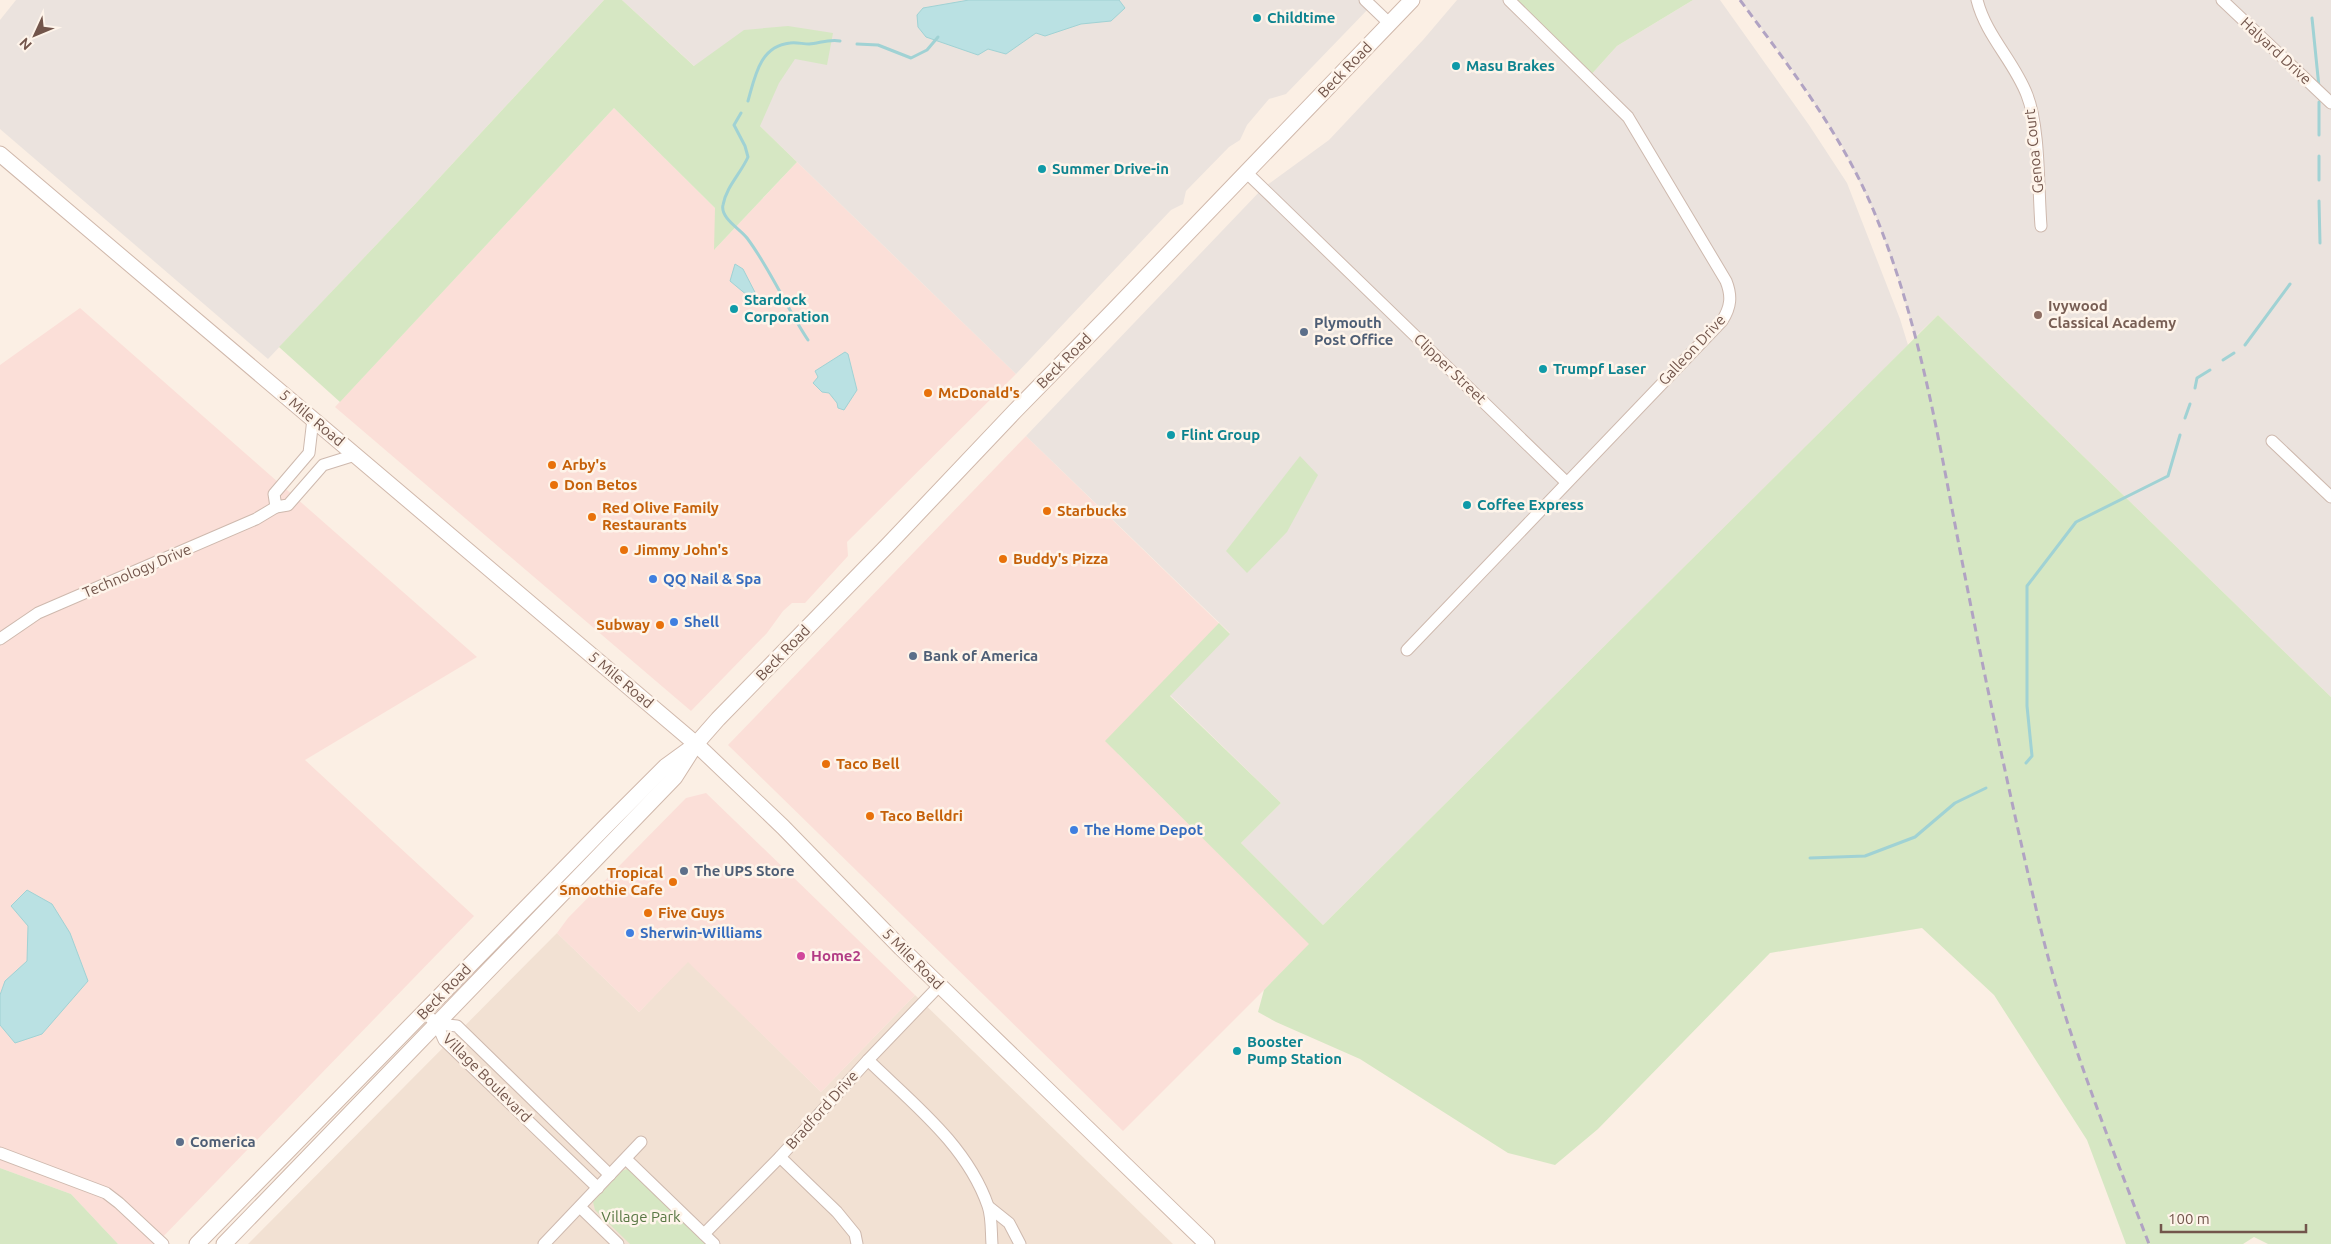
<svg xmlns="http://www.w3.org/2000/svg" width="2331" height="1244" font-family="Ubuntu,sans-serif">
<rect width="100%" height="100%" fill="#fbefe4"/>
<polygon fill="#f2e1d3" points="557,933 639,1012 688,961 821,1092 915,995 1173,1244 248,1244"/>
<g fill="#fbdfd8">
<polygon points="614,108 715,208 715,249 797,162 1016,374 847,542 848,556 805,603 792,603 783,611 767,633 691,711 335,407"/>
<polygon points="80,308 477,657 305,760 474,916 156,1244 118,1244 71,1194 0,1168 0,365"/>
<polygon points="1026,436 1230,634 1170,695 1118,754 1310,944 1123,1131 728,745"/>
<polygon points="706,793 915,995 821,1092 688,962 639,1012 557,933 568,918 686,798"/>
</g>
<g fill="#ebe3de">
<polygon points="16,0 604,0 417,202 268,359 0,129 0,20"/>
<polygon points="622,0 1365,0 1371,6 1286,94 1269,99 1247,125 1240,140 1229,147 1186,191 1183,204 1171,210 1016,374 760,126"/>
<polygon points="1457,0 1509,0 1589,77 1617,46 1693,0 1720,0 1809,125 1847,183 1900,319 1908,345 1323,925 1241,843 1281,803 1170,695 1230,633 1026,436 1263,188 1329,140 1423,40"/>
<polygon points="1740,0 2331,0 2331,697 1938,315 1915,337 1899,281 1876,216 1843,148 1797,76"/>
</g>
<g fill="#d6e7c3">
<polygon points="604,0 622,0 694,66 744,30 788,26 833,33 827,65 795,59 779,83 760,126 797,162 714,250 715,208 614,108 340,402 279,347 417,202"/>
<polygon points="1509,0 1693,0 1617,46 1589,77"/>
<polygon points="1938,315 2331,697 2331,1244 2268,1244 2254,1237 2243,1244 2126,1244 2087,1140 1994,995 1922,928 1770,953 1598,1129 1555,1165 1508,1153 1360,1059 1276,1022 1258,1012 1264,990 1309,944 1105,741 1219,623 1230,634 1170,696 1281,803 1241,843 1323,925"/>
<polygon points="1300,456 1318,475 1287,532 1247,573 1226,551"/>
<polygon points="0,1168 71,1194 118,1244 0,1244"/>
<polygon points="627,1169 633,1170 709,1244 630,1244 595,1210 593,1202 622,1171"/>
</g>
<g fill="#bae1e3" stroke="#a0d2d4">
<polygon points="969,0 1119,0 1125,8 1111,21 1081,24 1045,36 1036,33 1006,54 988,49 978,55 926,37 918,27 917,15 923,8"/>
<polygon points="735,264 743,269 761,304 760,306 730,281"/>
<polygon points="845,352 848,354 857,390 844,410 838,408 837,403 829,393 822,392 813,383 818,377 815,371"/>
<polygon points="27,890 52,904 70,933 88,981 42,1034 15,1043 0,1025 0,995 5,981 27,961 28,926 11,906"/>
</g>
<g fill="none" stroke-linecap="round" stroke-linejoin="round">
<g stroke="#a0d2d4" stroke-width="3">
<polyline points="2312,18 2319,87"/>
<polyline points="857,44 878,45 911,58 927,50 938,37"/>
<path d="M748,101C755,76 760,46 790,43C796,42 803,44 809,44C820,43 829,39 840,41"/>
<polyline points="2319,102 2319,135"/>
<path d="M741,113L734,125L745,146L748,157C741,173 726,187 723,205C720,218 740,229 747,238C771,270 786,307 808,340"/>
<polyline points="2319,156 2319,180"/>
<polyline points="2319,201 2320,243"/>
<polyline points="2245,345 2290,284"/>
<polyline points="2223,360 2234,353"/>
<polyline points="2195,388 2197,378 2210,370"/>
<polyline points="2185,418 2190,404"/>
<polyline points="2026,763 2032,756 2027,706 2027,586 2076,522 2168,476 2180,435"/>
<polyline points="1810,858 1865,856 1915,837 1955,803 1986,788"/>
</g>
<g stroke="#ceb9ae" stroke-width="13">
<g id="street">
<polyline points="1365,0 1389,23"/>
<path d="M1977,0C1986,36 2014,61 2027,95C2040,128 2038,189 2041,226"/>
<polyline points="2222,0 2331,103"/>
<polyline points="1247,173 1566,482"/>
<polyline points="313,419 309,453 274,494 276,507 288,505 323,465 355,455"/>
<polyline points="2272,441 2331,497"/>
<polyline points="0,639 38,613 256,519 276,507"/>
<path d="M1407,650L1722,321C1731,307 1732,296 1726,281L1628,117L1509,0"/>
<polyline points="424,1012 437,1024 444,1040 598,1188"/>
<polyline points="437,1024 457,1026 610,1175"/>
<path d="M868,1060C912,1103 967,1145 988,1206C992,1217 991,1232 992,1244"/>
<polyline points="0,1153 106,1193 119,1203 163,1244"/>
<polyline points="780,1157 837,1212 855,1234 857,1244"/>
<polyline points="626,1159 714,1244"/>
<polyline points="580,1207 618,1244"/>
<polyline points="989,1207 1009,1223 1020,1244"/>
<polyline points="704,1234 780,1157 868,1060 939,986"/>
<polyline points="544,1244 641,1142"/>
</g>
</g>
<g stroke="#d0b8ab" stroke-width="17">
<g id="secondary">
<polyline points="0,154 696,744 783,827 901,948 1207,1244"/>
<polyline points="197,1244 606,826 666,766 688,750"/>
<polyline points="224,1244 675,777 696,744 718,719 887,546 1015,411 1112,312 1412,0"/>
</g>
</g>
<use href="#street" stroke="#fff" stroke-width="11"/>
<use href="#secondary" stroke="#fff" stroke-width="15"/>
<path stroke="#b1a3c3" stroke-width="3" stroke-dasharray="8 5" stroke-linecap="butt" d="M1740,0C1791,69 1845,138 1877,219C1922,330 1940,449 1963,566C1985,679 2009,792 2035,904C2061,1022 2106,1132 2149,1244"/>
</g>
<g fill="#0f9aa8" stroke="#fef4ea" stroke-width="2">
<circle cx="1257" cy="18" r="5"/>
<circle cx="1456" cy="66" r="5"/>
<circle cx="1042" cy="169" r="5"/>
<circle cx="734" cy="309" r="5"/>
<circle cx="1543" cy="369" r="5"/>
<circle cx="1171" cy="435" r="5"/>
<circle cx="1467" cy="505" r="5"/>
<circle cx="1237" cy="1051" r="5"/>
</g>
<circle fill="#8d6e63" stroke="#fef4ea" stroke-width="2" cx="2038" cy="315" r="5"/>
<g fill="#5c6f8a" stroke="#fef4ea" stroke-width="2">
<circle cx="1304" cy="332" r="5"/>
<circle cx="913" cy="656" r="5"/>
<circle cx="684" cy="871" r="5"/>
<circle cx="180" cy="1142" r="5"/>
</g>
<g fill="#e8710a" stroke="#fef4ea" stroke-width="2">
<circle cx="928" cy="393" r="5"/>
<circle cx="552" cy="465" r="5"/>
<circle cx="554" cy="485" r="5"/>
<circle cx="1047" cy="511" r="5"/>
<circle cx="592" cy="517" r="5"/>
<circle cx="624" cy="550" r="5"/>
<circle cx="1003" cy="559" r="5"/>
<circle cx="660" cy="625" r="5"/>
<circle cx="826" cy="764" r="5"/>
<circle cx="870" cy="816" r="5"/>
<circle cx="673" cy="882" r="5"/>
<circle cx="648" cy="913" r="5"/>
</g>
<g fill="#3f7fe0" stroke="#fef4ea" stroke-width="2">
<circle cx="653" cy="579" r="5"/>
<circle cx="674" cy="622" r="5"/>
<circle cx="1074" cy="830" r="5"/>
<circle cx="630" cy="933" r="5"/>
</g>
<circle fill="#d1479c" stroke="#fef4ea" stroke-width="2" cx="801" cy="956" r="5"/>
<g text-anchor="middle" stroke-width="5" stroke-linejoin="round" paint-order="stroke">
<g font-size="15" font-weight="bold" fill="#0d838f" stroke="#fef4ea" text-anchor="start">
<text x="1267" y="23">Childtime</text>
<text x="1466" y="71">Masu Brakes</text>
<text x="1052" y="174">Summer Drive-in</text>
<text x="744" y="305">Stardock<tspan x="744" dy="17">Corporation</tspan></text>
<text x="1553" y="374">Trumpf Laser</text>
<text x="1181" y="440">Flint Group</text>
<text x="1477" y="510">Coffee Express</text>
<text x="1247" y="1047">Booster<tspan x="1247" dy="17">Pump Station</tspan></text>
</g>
<g font-size="15" fill="#72554b" stroke="#fef4ea">
<text transform="translate(2276 51) rotate(43)" y="5">Halyard Drive</text>
<text transform="translate(1345 70) rotate(-46)" y="5">Beck Road</text>
<text transform="translate(2034 151) rotate(-96)" y="5">Genoa Court</text>
<text transform="translate(1692 350) rotate(-47)" y="5">Galleon Drive</text>
<text transform="translate(1064 361) rotate(-45)" y="5">Beck Road</text>
<text transform="translate(1450 369) rotate(44)" y="5">Clipper Street</text>
<text transform="translate(312 418) rotate(40)" y="5">5 Mile Road</text>
<text transform="translate(137 571) rotate(-23)" y="5">Technology Drive</text>
<text transform="translate(783 653) rotate(-46)" y="5">Beck Road</text>
<text transform="translate(621 680) rotate(40)" y="5">5 Mile Road</text>
<text transform="translate(913 959) rotate(45)" y="5">5 Mile Road</text>
<text transform="translate(444 992) rotate(-46)" y="5">Beck Road</text>
<text transform="translate(487 1078) rotate(45)" y="5">Village Boulevard</text>
<text transform="translate(822 1110) rotate(-48)" y="5">Bradford Drive</text>
</g>
<g font-size="15" font-weight="bold" fill="#785e54" stroke="#fef4ea" text-anchor="start">
<text x="2048" y="311">Ivywood<tspan x="2048" dy="17">Classical Academy</tspan></text>
</g>
<g font-size="15" font-weight="bold" fill="#4e5e75" stroke="#fef4ea" text-anchor="start">
<text x="1314" y="328">Plymouth<tspan x="1314" dy="17">Post Office</tspan></text>
<text x="923" y="661">Bank of America</text>
<text x="694" y="876">The UPS Store</text>
<text x="190" y="1147">Comerica</text>
</g>
<g font-size="15" font-weight="bold" fill="#c56008" stroke="#fef4ea" text-anchor="start">
<text x="938" y="398">McDonald's</text>
<text x="562" y="470">Arby's</text>
<text x="564" y="490">Don Betos</text>
<text x="602" y="513">Red Olive Family<tspan x="602" dy="17">Restaurants</tspan></text>
<text x="1057" y="516">Starbucks</text>
<text x="634" y="555">Jimmy John's</text>
<text x="1013" y="564">Buddy's Pizza</text>
<text x="650" y="630" text-anchor="end">Subway</text>
<text x="836" y="769">Taco Bell</text>
<text x="880" y="821">Taco Belldri</text>
<text x="663" y="878" text-anchor="end">Tropical<tspan x="663" dy="17">Smoothie Cafe</tspan></text>
<text x="658" y="918">Five Guys</text>
</g>
<g font-size="15" font-weight="bold" fill="#366cbe" stroke="#fef4ea" text-anchor="start">
<text x="663" y="584">QQ Nail &amp; Spa</text>
<text x="684" y="627">Shell</text>
<text x="1084" y="835">The Home Depot</text>
<text x="640" y="938">Sherwin-Williams</text>
</g>
<g font-size="15" font-weight="bold" fill="#b23c85" stroke="#fef4ea" text-anchor="start">
<text x="811" y="961">Home2</text>
</g>
<g font-size="15" fill="#587743" stroke="#fef4ea">
<text x="641" y="1222">Village Park</text>
</g>
</g>
<g transform="translate(35 35) rotate(226)" stroke="#fef4ea" stroke-width="4" paint-order="stroke">
<path d="M0-4L9 19L0 12L-9 19Z" fill="#72554b"/>
<text y="-8" font-size="14" font-weight="bold" text-anchor="middle" fill="#72554b">N</text>
</g>
<path d="M2161 1224v8h145v-8" fill="none" stroke="#72554b" stroke-width="2.5"/>
<text x="2168" y="1224" font-size="15" fill="#72554b" stroke="#fef4ea" stroke-width="4" paint-order="stroke">100 m</text>
</svg>
